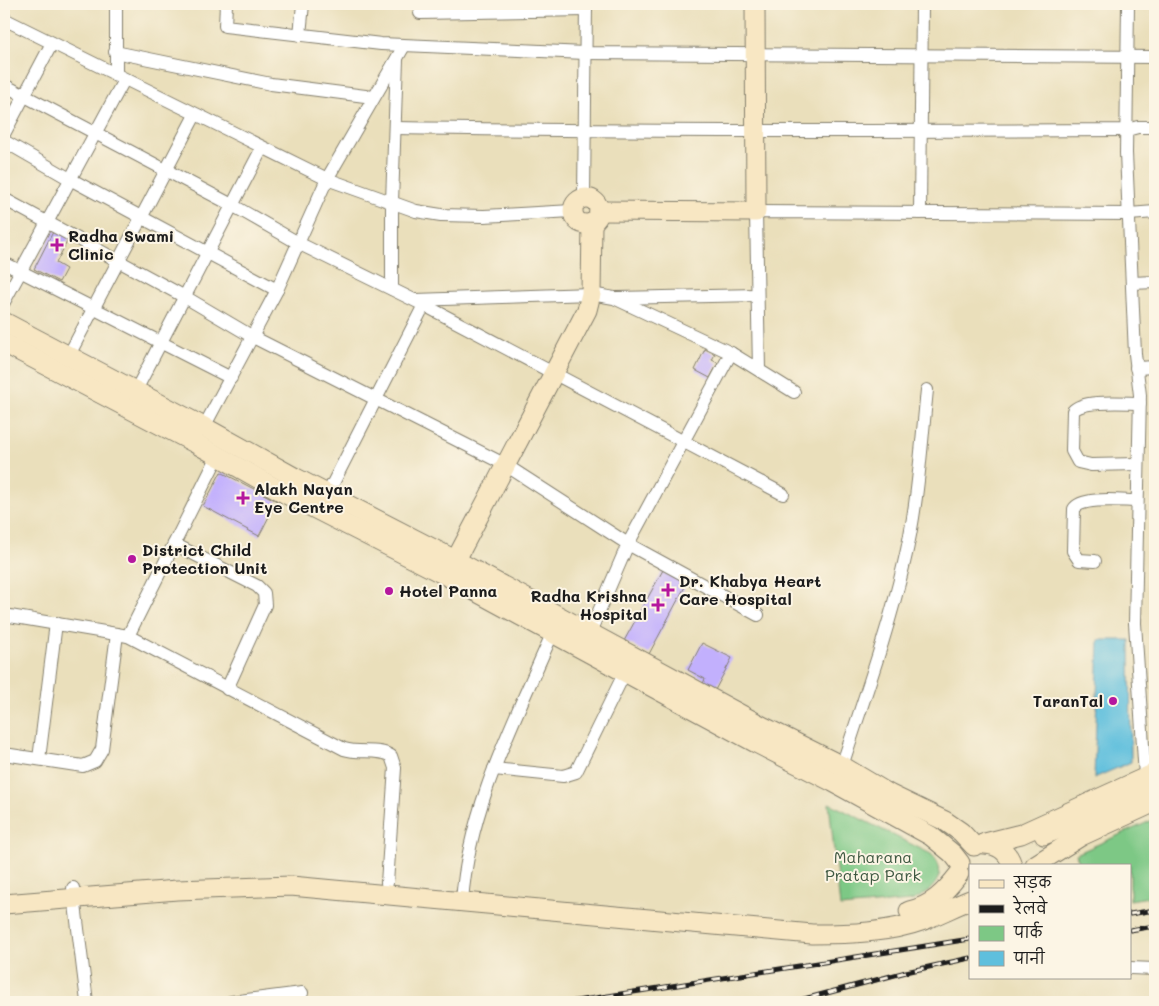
<svg xmlns="http://www.w3.org/2000/svg" width="1159" height="1006" font-family="Mali,'Playpen Sans Deva',sans-serif">
<rect width="100%" height="100%" fill="#fcf5e5"/>
<filter id="ink" filterUnits="userSpaceOnUse"><feTurbulence type="fractalNoise" baseFrequency=".02" numOctaves="2"/><feDisplacementMap in="SourceGraphic" scale="10" xChannelSelector="R" yChannelSelector="G"/><feConvolveMatrix kernelMatrix="1 2 1 2 8 2 1 2 1" color-interpolation-filters="sRGB"/></filter>
<filter id="wash" filterUnits="userSpaceOnUse"><feTurbulence type="fractalNoise" baseFrequency=".0096" numOctaves="4" result="noise"/><feDisplacementMap in="SourceGraphic" scale="20" xChannelSelector="R" yChannelSelector="G"/><feGaussianBlur stdDeviation="1.12" result="paint"/><feColorMatrix in="noise" values="0 0 0 0 0 0 0 0 0 0 0 0 0 0 0 0 0 1.4 0 .05"/><feComposite in="paint" operator="in"/></filter>
<g filter="url(#wash)">
<rect width="100%" height="100%" fill="#eadfbb"/>
<g fill="#7dc885" stroke="#4c7250">
<path d="M829,803L931,854C951,873 932,893 911,901L840,907Z"/>
<polygon points="1155,819 1155,896 1130,900 1130,865 1080,865 1076,854"/>
</g>
<polygon fill="#5fbfdd" stroke="#3e6e7c" points="1099,640 1130,640 1131,762 1094,778"/>
<g id="blocks">
<g fill="#c2b0fd">
<polygon points="54,230 69,238 56,263 66,269 59,282 34,269"/>
<polygon points="705,349 715,354 712,360 718,363 710,378 695,370"/>
<polygon points="221,472 277,501 259,536 203,506"/>
<polygon points="663,570 687,583 649,654 624,641"/>
<polygon points="702,643 732,658 714,692 702,686 705,679 688,670"/>
</g>
</g>
</g>
<g filter="url(#ink)">
<use href="#blocks" fill-opacity="0" stroke="#837e6c" stroke-width="1"/>
<g fill="none" stroke-linecap="round" stroke-linejoin="round">
<g stroke="#837e6c" stroke-width="14">
<g id="street">
<polyline points="226,4 225,26 381,44 585,53 1155,57"/>
<polyline points="1128,4 1126,153 1135,354 1140,395 1135,623 1145,776"/>
<polyline points="420,13 586,10"/>
<polyline points="4,19 327,179 416,211 441,215 484,216 572,211"/>
<polyline points="300,35 303,4"/>
<polyline points="115,52 271,84 373,97"/>
<polyline points="116,76 116,4"/>
<polyline points="4,85 232,205 300,244 424,305 783,494"/>
<path d="M395,128C639,132 883,131 1127,130L1138,127H1155"/>
<polyline points="4,134 52,43"/>
<polyline points="4,141 70,179 277,290"/>
<polyline points="584,197 586,4"/>
<polyline points="4,199 185,297 253,337 504,464 628,544 758,615"/>
<polyline points="920,213 922,4"/>
<polyline points="4,263 231,378"/>
<polyline points="1132,283 1155,282"/>
<polyline points="392,289 392,202 397,59"/>
<polyline points="617,298 757,295"/>
<polyline points="416,300 591,294 614,298 731,353 794,392"/>
<polyline points="4,302 124,80"/>
<polyline points="68,357 195,115"/>
<polyline points="1136,368 1155,367"/>
<polyline points="759,370 756,212 1129,214 1155,212"/>
<polyline points="135,392 262,148"/>
<polyline points="204,427 277,290 327,179 404,46"/>
<path d="M1138,464L1091,465L1078,462L1072,451L1073,411C1083,399 1124,403 1140,403"/>
<polyline points="328,493 424,305"/>
<polyline points="174,544 257,586 264,593 265,605 227,689"/>
<path d="M1095,561L1079,560L1073,551L1074,509C1082,496 1122,501 1137,501"/>
<path d="M4,615L128,636L344,749C359,754 378,748 391,756L395,768L387,883"/>
<polyline points="590,632 628,544 731,353"/>
<polyline points="128,636 218,456"/>
<polyline points="4,754 83,766 95,761 102,749 117,634"/>
<polyline points="39,759 56,623"/>
<path d="M842,766C864,698 888,632 904,563C918,506 921,447 927,390"/>
<polyline points="494,769 563,776 576,772 625,672"/>
<polyline points="73,888 87,1002"/>
<path d="M462,901C469,806 515,720 552,634"/>
<polyline points="1130,968 1155,969"/>
<polyline points="231,1002 302,993"/>
</g>
</g>
<g stroke="#837e6c" stroke-width="21">
<g id="secondary">
<circle cx="586" cy="211" r="13"/>
<polyline points="599,211 756,212 755,4"/>
<polyline points="4,322 204,427 294,477 455,560 764,727 842,766 889,794 945,821 961,832 974,846"/>
<polyline points="4,343 195,443 286,494 447,576 756,743 833,782 931,836 953,854 960,863"/>
<polyline points="450,571 587,310 591,294 592,223"/>
<polyline points="1044,835 1100,813 1155,788"/>
<polyline points="985,843 1021,834 1155,773"/>
<path d="M983,844C997,844 1008,851 1012,865"/>
<polyline points="1035,865 1081,836 1155,802"/>
<path d="M4,904L177,890L291,886L812,934C849,934 888,933 924,920C939,914 955,906 970,900"/>
<path d="M909,911C932,906 945,892 959,874"/>
</g>
</g>
<use href="#street" stroke="#fff" stroke-width="12"/>
<use href="#secondary" stroke="#f8e7c3" stroke-width="19"/>
<g stroke="#1c1c1c" stroke-width="5">
<g id="rail">
<polyline points="1130,914 1155,910"/>
<polyline points="1130,930 1155,926"/>
<polyline points="570,1002 970,939"/>
<polyline points="793,1002 906,972 970,958"/>
</g>
</g>
<use href="#rail" stroke="#fcf5e5" stroke-width="3" stroke-dasharray="9" stroke-linecap="butt"/>
</g>
</g>
<g fill="#b5179e" stroke="#fcf5e5" stroke-width="2">
<path d="M54.5 237.5h5v5h5v5h-5v5h-5v-5h-5v-5h5z"/>
<path d="M240.5 490.5h5v5h5v5h-5v5h-5v-5h-5v-5h5z"/>
<circle cx="132" cy="559" r="5"/>
<path d="M665.5 582.5h5v5h5v5h-5v5h-5v-5h-5v-5h5z"/>
<circle cx="389" cy="591" r="5"/>
<path d="M655.5 597.5h5v5h5v5h-5v5h-5v-5h-5v-5h5z"/>
<circle cx="1113" cy="701" r="5"/>
</g>
<g text-anchor="middle" stroke-width="4" stroke-linejoin="round" paint-order="stroke">
<g font-size="16" font-weight="bold" fill="#1c1c1c" stroke="#fcf5e5" text-anchor="start">
<text x="68" y="242">Radha Swami<tspan x="68" dy="18">Clinic</tspan></text>
<text x="254" y="495">Alakh Nayan<tspan x="254" dy="18">Eye Centre</tspan></text>
<text x="142" y="556">District Child<tspan x="142" dy="18">Protection Unit</tspan></text>
<text x="679" y="587">Dr. Khabya Heart<tspan x="679" dy="18">Care Hospital</tspan></text>
<text x="399" y="597">Hotel Panna</text>
<text x="647" y="602" text-anchor="end">Radha Krishna<tspan x="647" dy="18">Hospital</tspan></text>
<text x="1103" y="707" text-anchor="end">TaranTal</text>
</g>
<g font-size="16" fill="#3e5841" stroke="#fcf5e5">
<text x="873" y="863">Maharana<tspan x="873" dy="18">Pratap Park</tspan></text>
</g>
</g>
<rect width="1159" height="1006" fill="none" stroke="#fcf5e5" stroke-width="20"/>
<rect x="969" y="864" width="162" height="115" fill="#fcf5e5" stroke="#a29e95"/>
<rect x="979" y="880" width="25" height="8" fill="#f8e7c3" stroke="#a29e95"/>
<text x="1014" y="888" font-size="15" fill="#1c1c1c">सड़क</text>
<rect x="979" y="905" width="25" height="8" fill="#1c1c1c" stroke="#a29e95"/>
<text x="1014" y="914" font-size="15" fill="#1c1c1c">रेलवे</text>
<rect x="979" y="926" width="25" height="15" fill="#7dc885" stroke="#a29e95"/>
<text x="1014" y="938" font-size="15" fill="#1c1c1c">पार्क</text>
<rect x="979" y="951" width="25" height="15" fill="#5fbfdd" stroke="#a29e95"/>
<text x="1014" y="964" font-size="15" fill="#1c1c1c">पानी</text>
</svg>
